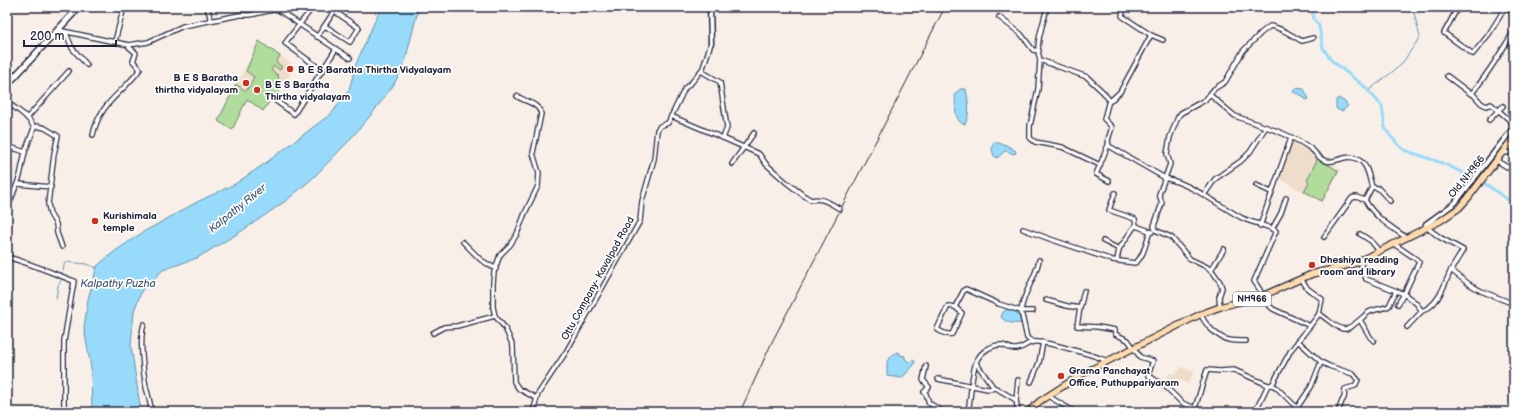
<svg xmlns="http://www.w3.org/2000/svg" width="1521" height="419" font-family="'Balsamiq Sans',sans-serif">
<rect width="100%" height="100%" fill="#f8f0e8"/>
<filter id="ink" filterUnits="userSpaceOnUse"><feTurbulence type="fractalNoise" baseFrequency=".025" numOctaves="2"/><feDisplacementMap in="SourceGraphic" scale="8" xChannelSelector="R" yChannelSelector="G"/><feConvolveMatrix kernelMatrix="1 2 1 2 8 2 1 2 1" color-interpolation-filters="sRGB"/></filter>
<g filter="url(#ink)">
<g fill="#efddcc">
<polygon points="259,41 295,66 276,97 273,96 263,111 247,99 232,130 218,121"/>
<polygon points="1292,141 1341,170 1322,203 1277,177"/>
<polygon points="1182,367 1194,372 1188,384 1181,380 1172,390 1165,384 1169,373 1174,374"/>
</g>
<g fill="#b0dd9c" stroke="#69806c">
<polygon points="259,41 280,56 276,62 282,67 280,70 274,66 271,70 279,76 278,78 281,81 280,83 282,85 276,97 273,96 263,111 247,99 232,130 218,121 236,84 246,91 254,77 246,71"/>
<polygon points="1318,158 1338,171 1322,201 1304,191 1309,182 1307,180"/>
</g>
<g fill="#97daf9" stroke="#6890ad">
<polygon points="381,7 419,7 404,65 393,86 371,115 346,144 313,178 287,200 242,231 197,258 163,270 142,290 134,311 131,346 141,412 92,412 91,368 84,328 88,299 97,266 115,251 145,231 197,202 235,184 267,162 332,113 349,90 356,64"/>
<polygon points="1295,88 1304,89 1309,99 1306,100 1303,96 1293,92"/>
<path d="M960,89H966C968,101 971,113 965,124C953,123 956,104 955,94Z"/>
<polygon points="1338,98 1344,101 1348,106 1342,111 1338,110 1336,108 1336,100"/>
<path d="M994,142L1006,145L1016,151L1015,154L1005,151L997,158L994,156C992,151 991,146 994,142Z"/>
<path d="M1008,309C1017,311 1020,315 1021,323C1013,324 1006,323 1001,317L1003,312Z"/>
<polygon points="896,352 900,353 900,355 905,356 905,359 910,363 912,360 915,361 914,365 902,378 887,376 887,361"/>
</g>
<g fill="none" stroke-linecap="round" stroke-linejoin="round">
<g stroke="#6890ad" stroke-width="1">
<polyline points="1368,91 1401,65 1420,37 1414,13 1410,7"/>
<polyline points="62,274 65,262 86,264 97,268"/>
<polyline points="56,299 58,286 61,280"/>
</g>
<polyline stroke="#97daf9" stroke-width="3" points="1312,7 1314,19 1319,26 1323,48 1331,60 1365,87 1382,106 1385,128 1392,138 1404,150 1442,163 1470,176 1484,183 1514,204"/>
<g stroke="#22223b" stroke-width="6">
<g id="minor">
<polyline points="207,7 211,20"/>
<polyline points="313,7 285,43 323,71"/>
<path d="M1047,7C1044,23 1034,44 1040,60L1087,77L1104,93L1109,100L1104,119L1112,127L1108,140L1109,146L1165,178L1159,194L1162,203L1154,226L1155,230L1171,237L1190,259L1207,267L1213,272L1220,282L1222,288L1219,297L1220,307"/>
<polyline points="1124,7 1122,16 1151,35"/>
<polyline points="1458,7 1444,33 1473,54 1489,34 1505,8"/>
<polyline points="1503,7 1514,13"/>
<polyline points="999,17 1021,34 1033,50 1039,51"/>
<polyline points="325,26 350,42 359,28 334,11"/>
<polyline points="58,30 129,45 148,42 183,26 240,15 250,15 277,9 336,49 294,114 276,101"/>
<polyline points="66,33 72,48 87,65"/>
<polyline points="317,37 337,7"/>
<polyline points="115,41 124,7"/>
<polyline points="336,49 350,58"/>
<polyline points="1040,60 1038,89 1030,126 1030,138 1035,142 1062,147 1100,165 1108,145"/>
<path d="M701,71L720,82L727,128L723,138L759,154L766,164L786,182L803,195L811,200C822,197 830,203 840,209"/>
<path d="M1447,76L1471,94C1488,75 1500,53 1514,31"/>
<polyline points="1472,93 1481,103 1486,106 1491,104 1514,124"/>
<polyline points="1210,95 1235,116 1266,127"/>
<path d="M517,96C525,102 539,103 541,114L533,153L539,173L538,186L525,213L517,234L510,245L500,255L494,272L493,283V307L495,316L505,328L513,346L514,382L519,389L536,398"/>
<path d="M7,102C16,109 30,117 34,128L25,152L20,176L7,210"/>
<polyline points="1109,102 1120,92 1151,35 1163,40"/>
<polyline points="671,116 723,138"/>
<polyline points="27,118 69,71"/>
<polyline points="1489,120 1503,106"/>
<polyline points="34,128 37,126 45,128 58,136 54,154 48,204 50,214 56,224 57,233 62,247"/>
<path d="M93,135C100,101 123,94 140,69L133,61L136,53L129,47V45"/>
<polyline points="1503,153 1514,152"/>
<polyline points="7,154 13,148 25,152"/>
<polyline points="1497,161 1514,171"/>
<polyline points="732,164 754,133"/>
<polyline points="1100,165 1096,174 1109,181"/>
<polyline points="18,184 51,187"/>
<polyline points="1256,185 1271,192"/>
<polyline points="1372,187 1378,188 1390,201"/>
<polyline points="1115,193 1109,210 1135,219 1136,226"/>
<path d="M1204,195L1215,179L1241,161L1250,152L1266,127C1281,132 1297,139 1310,148C1316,152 1318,159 1326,161C1337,164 1346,152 1359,160C1368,165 1369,178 1372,187L1365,200"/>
<path d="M1365,200C1374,217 1391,227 1407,238"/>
<polyline points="1260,226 1291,138"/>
<polyline points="1426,227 1441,238 1463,250 1451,270 1469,284 1481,291 1514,304"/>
<path d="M1023,229L1050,239L1112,260L1135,263C1144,258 1146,241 1150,232"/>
<polyline points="1272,229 1281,213 1286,198"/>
<polyline points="1360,234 1371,241 1379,251"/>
<polyline points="1324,237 1352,198 1356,197 1365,200"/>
<polyline points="1103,241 1119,249"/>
<polyline points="463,242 481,260 496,269"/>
<polyline points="1394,244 1416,259 1419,262 1404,294 1416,303 1422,311 1407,327"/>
<path d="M7,257C30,263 52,273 74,281L64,341V412"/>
<polyline points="1117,260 1119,249 1134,227 1136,226 1152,232"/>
<polyline points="1360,261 1366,279 1404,294 1398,304"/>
<polyline points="1211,270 1224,249"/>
<polyline points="1301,279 1308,289 1322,299 1319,314"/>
<polyline points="1046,300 1067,306 1080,308 1077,326 1098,327 1115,330 1115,334 1128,340 1140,357 1153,361 1148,375 1167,388 1182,403 1195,408 1200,412"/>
<path d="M955,307L962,313L952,334C947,335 941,332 937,329L948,306L955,307L964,290L966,289L999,304L1021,311L1027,338L1033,342"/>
<polyline points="1080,308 1084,291"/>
<path d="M1033,311H1021C1023,292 1036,278 1039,260"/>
<path d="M1422,311C1439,305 1444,285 1451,270"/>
<path d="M1201,314C1204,324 1218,338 1229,340C1234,341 1240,341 1246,341"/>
<polyline points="1360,320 1370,337 1374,341"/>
<path d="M144,324C139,338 143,372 146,387C148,395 151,403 151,412"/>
<path d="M1310,326L1319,314C1327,318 1334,327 1343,329C1351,330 1362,317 1369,312C1374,309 1383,309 1389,306L1396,291"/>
<polyline points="433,333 444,327 457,326 495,316"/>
<polyline points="1298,341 1321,362 1329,366 1353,374 1358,380 1355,386 1345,389 1344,398 1342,401 1338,412"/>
<polyline points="976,363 994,388"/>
<polyline points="926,366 923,380 929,387 924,392 926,394 929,403 943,412"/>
<polyline points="938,379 988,389 996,388 1016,400"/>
<polyline points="1018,380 1016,400 1018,412"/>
<polyline points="1031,382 1039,363 1043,342"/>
<polyline points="1048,396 1075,412"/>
<polyline points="1195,408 1207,370 1220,371 1234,370 1268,385 1272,385"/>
<polyline points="533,412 538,394 566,352 640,221 642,201 654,159 657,130 660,126 668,123 685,88 692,82 703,68 711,43"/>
<polyline points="952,412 953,412"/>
<path d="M968,412C971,398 971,372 977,360C981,352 992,344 1002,345C1007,346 1011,350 1016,349C1022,349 1027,343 1033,342C1042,340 1097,356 1107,361"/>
<polyline points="1255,412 1268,385"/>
<polyline points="1294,412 1311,387 1321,362"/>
<path d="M1301,412L1276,387L1272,385L1291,350L1310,326L1273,309L1264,301L1260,290L1254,281L1276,231C1267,225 1252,223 1242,218C1217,204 1193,185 1165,178L1170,164L1167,154L1170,137L1178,117L1181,113L1205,100L1214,89L1225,82L1243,51L1261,33L1270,26C1281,27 1292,36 1302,41L1313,38"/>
</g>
</g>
<g stroke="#22223b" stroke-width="7">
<g id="tertiary">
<polyline points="710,7 711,43"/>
<polyline points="1425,228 1426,224 1455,203 1514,127"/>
</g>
</g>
<g stroke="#22223b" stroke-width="8">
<polyline id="secondary" points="7,85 79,7"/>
</g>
<g stroke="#22223b" stroke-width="8">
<polyline id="trunk" points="1028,412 1040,401 1082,374 1201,314 1220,307 1262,296 1312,274 1353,264 1440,221 1459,208 1468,198 1514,137"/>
</g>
<use href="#minor" stroke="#fff" stroke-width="3.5"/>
<use href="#tertiary" stroke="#fff" stroke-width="4"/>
<use href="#secondary" stroke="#fff" stroke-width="5"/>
<use href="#trunk" stroke="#fedbac" stroke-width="5.5"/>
<polyline stroke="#22223b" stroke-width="1" points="740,412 772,342 945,7"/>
</g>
</g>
<g fill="#c8321e" stroke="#fff" stroke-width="1.5">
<circle cx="290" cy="69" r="4"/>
<circle cx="246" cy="83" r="4"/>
<circle cx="257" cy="90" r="4"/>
<circle cx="95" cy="221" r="4"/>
<circle cx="1312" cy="265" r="4"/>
<circle cx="1061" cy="376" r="4"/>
</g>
<g text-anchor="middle" stroke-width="3.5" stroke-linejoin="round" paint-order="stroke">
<rect fill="#fff" stroke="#646476" stroke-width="1" x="1233" y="292" width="38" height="14" rx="3"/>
<g font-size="9" font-weight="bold" fill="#22223b">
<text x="1252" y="302">NH966</text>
</g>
<g font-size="10" font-weight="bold" fill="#22223b" stroke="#fff" text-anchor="start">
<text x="298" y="73">B E S Baratha Thirtha Vidyalayam</text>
<text x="238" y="81" text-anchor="end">B E S Baratha<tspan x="238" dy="12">thirtha vidyalayam</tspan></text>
<text x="265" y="88">B E S Baratha<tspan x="265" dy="12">Thirtha vidyalayam</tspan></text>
<text x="103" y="219">Kurishimala<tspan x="103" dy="12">temple</tspan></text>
<text x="1320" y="263">Dheshiya reading<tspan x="1320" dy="12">room and library</tspan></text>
<text x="1069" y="374">Grama Panchayat<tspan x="1069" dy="12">Office, Puthuppariyaram</tspan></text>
</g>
<g font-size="10" fill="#22223b" stroke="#fff">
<text transform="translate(1466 176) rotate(-51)" y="4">Old NH966</text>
<text transform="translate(597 278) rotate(-61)" y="4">Ottu Company- Kavalpad Road</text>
</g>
<g font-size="11" font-style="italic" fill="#455974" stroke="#fff">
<text transform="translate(237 208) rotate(-39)" y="4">Kalpathy River</text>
<text x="118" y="287">Kalpathy Puzha</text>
</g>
</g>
<rect width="1521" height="419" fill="none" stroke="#fff" stroke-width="24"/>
<rect x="12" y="12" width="1497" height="395" fill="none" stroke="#22223b" stroke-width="1.5" filter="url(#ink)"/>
<path d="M24 40v6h92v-6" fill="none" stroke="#22223b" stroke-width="2"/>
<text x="30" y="40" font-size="12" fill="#22223b" stroke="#ffffff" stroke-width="3" paint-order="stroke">200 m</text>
</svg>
